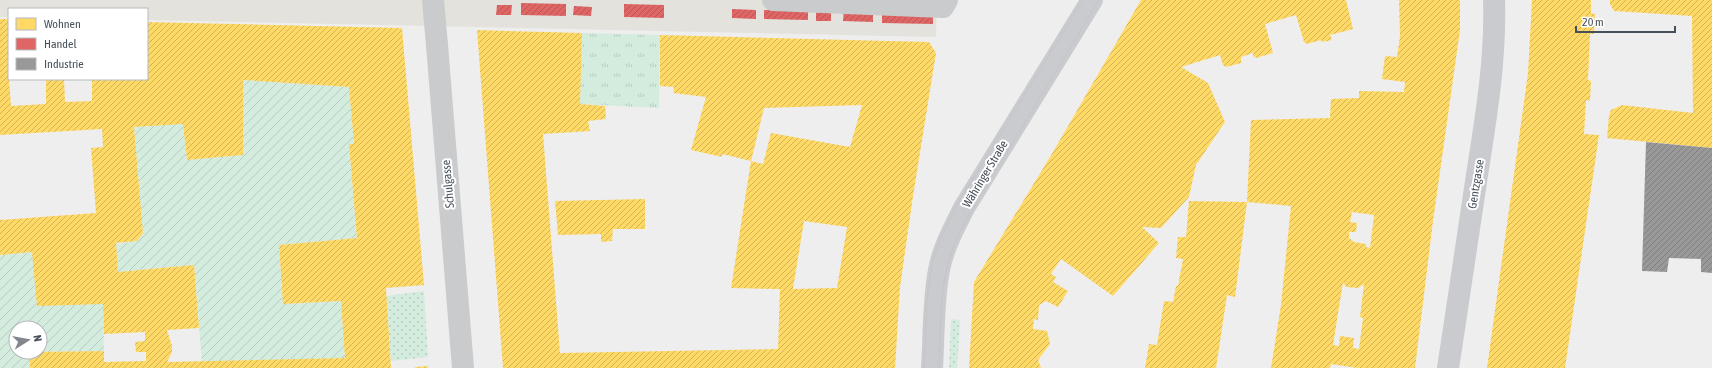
<svg xmlns="http://www.w3.org/2000/svg" width="1712" height="368" font-family="'Asap Condensed',sans-serif">
<defs>
<pattern id="grass-dots" width="8" height="8" patternUnits="userSpaceOnUse"><rect width="8" height="8" fill="#d4ecde"/><path d="M2 2h.1M6 6h.1" fill="none" stroke="#b7ccc1" stroke-width="1.8" stroke-linecap="round"/></pattern>
<pattern id="park-tufts" width="24" height="20" patternUnits="userSpaceOnUse"><rect width="24" height="20" fill="#d4ecde"/><path d="M3 7l-1-3M5 7V3M7 7l1-3M15 17l-1-3M17 17v-4M19 17l1-3" fill="none" stroke="#b7ccc1"/></pattern>
<pattern id="garden-furrows" width="10" height="10" patternUnits="userSpaceOnUse"><rect width="10" height="10" fill="#d4ecde"/><path d="M-1 1l2-2M0 10L10 0M9 11l2-2" fill="none" stroke="#b7ccc1"/></pattern>
<pattern id="homes-hatch" width="6" height="6" patternUnits="userSpaceOnUse"><rect width="6" height="6" fill="#ffd966"/><path d="M-1 1l2-2M0 6l6-6M5 7l2-2" fill="none" stroke="#d0b257"/></pattern>
<pattern id="shops-hatch" width="6" height="6" patternUnits="userSpaceOnUse"><rect width="6" height="6" fill="#e06666"/><path d="M-1 1l2-2M0 6l6-6M5 7l2-2" fill="none" stroke="#b75657"/></pattern>
<pattern id="industry-hatch" width="6" height="6" patternUnits="userSpaceOnUse"><rect width="6" height="6" fill="#999"/><path d="M-1 1l2-2M0 6l6-6M5 7l2-2" fill="none" stroke="#7f7f80"/></pattern>
</defs>
<rect width="100%" height="100%" fill="#efeeee"/>
<polygon fill="#e4e2dc" points="0,0 937,0 936,37 147,20 147,9 9,9 9,17 0,17"/>
<g fill="url(#grass-dots)">
<polygon points="424,291 428,357 391,361 386,296"/>
<polygon points="951,319 960,320 957,368 949,368"/>
</g>
<polygon fill="url(#park-tufts)" points="582,33 660,35 659,108 580,104"/>
<g fill="url(#garden-furrows)" fill-rule="evenodd">
<polygon points="243,80 349,87 354,144 349,145 357,238 279,245 283,304 341,301 345,358 202,362 194,265 118,272 116,244 137,241 143,233 134,127 183,124 187,160 243,155"/>
<path d="M32,252L103,304L104,351L30,352V368H0V255ZM16,328H40V352H16Z"/>
</g>
<g fill="url(#homes-hatch)" fill-rule="evenodd">
<polygon points="1141,0 1346,0 1353,29 1330,35 1332,40 1322,42 1321,40 1307,44 1304,42 1296,15 1265,24 1273,53 1256,58 1253,56 1253,53 1241,57 1241,63 1226,67 1223,65 1220,55 1181,67 1208,83 1225,122 1196,165 1189,197 1161,228 1142,227 1159,243 1113,296 1061,259 1051,274 1056,277 1053,282 1068,291 1058,307 1046,301 1039,305 1038,320 1034,319 1033,329 1047,331 1050,344 1038,360 1041,368 969,368 974,282 1053,152"/>
<path d="M1399,0H1460V30L1433,221L1415,368H1357L1331,364L1330,368H1271L1281,305L1291,206L1247,202L1251,120L1330,118L1331,99L1359,98V91L1404,92L1405,82L1382,79L1385,56L1397,57L1400,36ZM1352,212L1374,215L1370,248L1366,247V244L1354,242L1349,238V232H1356L1357,223L1350,222ZM1343,282L1346,287L1358,288L1364,284L1360,317L1363,318L1359,349L1353,348L1354,338L1340,336L1339,346L1333,345Z"/>
<polygon points="1532,0 1591,0 1591,13 1595,14 1594,34 1590,34 1588,80 1591,81 1590,101 1586,100 1584,134 1599,135 1565,368 1487,368 1528,73"/>
<polygon points="1610,0 1712,0 1712,148 1607,138 1609,115 1611,110 1622,105 1693,113 1692,16 1614,11 1610,4"/>
<path d="M0,19H9V79L11,106L46,104V79H64L65,102L92,101V79H147V22L402,28L424,285L386,288L391,368H30V352L104,351V362L146,361V352H136L135,342L145,341V332L104,334L103,304L37,306L32,252L0,255V220L96,213L91,148L103,147L102,129L0,135ZM243,80L349,87L354,144H349L357,238L279,245L283,304L341,301L345,358L167,362L172,352V346L167,330L199,328L194,265L118,272L116,243L137,241L143,233L134,127L183,124L187,160L243,155Z"/>
<path d="M477,30L582,33L580,104L605,106L606,119L588,121L590,131L543,134L560,353L778,349L780,289L731,288L751,161L763,164L771,133L850,147L862,105L764,108L751,161L722,154V157L691,150L706,97L673,93L674,87L660,86V35L929,42L936,53L913,196L900,287L895,368H503ZM804,221L847,227L837,288L793,289Z"/>
<polygon points="645,199 645,229 613,229 612,241 601,242 601,234 558,235 555,201"/>
<polygon points="1189,201 1247,202 1235,297 1227,295 1216,368 1145,368 1149,344 1157,345 1164,301 1173,302 1176,286 1178,286 1183,259 1176,258 1178,237 1186,237"/>
<polygon points="428,366 428,368 415,368 415,367"/>
</g>
<g fill="url(#shops-hatch)">
<polygon points="521,3 566,4 566,16 521,15"/>
<polygon points="624,4 664,5 664,18 624,17"/>
<polygon points="497,5 512,5 511,15 496,15"/>
<polygon points="574,6 592,7 591,16 573,15"/>
<rect x="816" y="8" width="15" height="13"/>
<polygon points="732,9 756,10 756,19 732,18"/>
<polygon points="844,9 873,10 873,22 843,21"/>
<polygon points="764,10 808,10 808,20 764,19"/>
<polygon points="882,13 933,15 933,24 882,23"/>
</g>
<polygon fill="url(#industry-hatch)" points="1646,142 1712,148 1712,273 1701,272 1701,259 1669,258 1667,272 1642,271"/>
<g fill="none" stroke-linecap="round" stroke-linejoin="round">
<g stroke="#c9cbcd" stroke-width="22">
<polyline points="433,0 437,45"/>
<polyline points="773,0 943,7 947,0"/>
</g>
<polyline stroke="#c9cbcd" stroke-width="22" points="437,45 463,368"/>
<g stroke="#cacbce" stroke-width="22">
<path d="M932,368C934,336 933,301 939,270C943,248 954,228 964,208L1092,0"/>
<path d="M1448,368C1458,304 1467,240 1477,175C1486,118 1496,58 1494,0"/>
</g>
<g stroke="#c4c5c7" stroke-width="1">
<path d="M924,368C926,334 925,299 932,266C936,245 946,227 955,208L1083,0"/>
<path d="M939,368C941,337 939,303 946,272C949,256 956,240 963,225L1099,0"/>
</g>
</g>
<g text-anchor="middle" stroke-width="4" stroke-linejoin="round" paint-order="stroke">
<g font-size="12" fill="#47505a" stroke="#fff">
<text transform="translate(985 174) rotate(-59)" y="4">Währinger Straße</text>
<text transform="translate(448 184) rotate(-95)" y="4">Schulgasse</text>
<text transform="translate(1476 184) rotate(-81)" y="4">Gentzgasse</text>
</g>
</g>
<rect x="8" y="8" width="140" height="72" fill="#ffffff" stroke="#b5b9bd"/>
<rect x="16" y="18" width="20" height="12" fill="#ffd966" stroke="#b5b9bd"/>
<text x="44" y="28" font-size="12" fill="#47505a">Wohnen</text>
<rect x="16" y="38" width="20" height="12" fill="#e06666" stroke="#b5b9bd"/>
<text x="44" y="48" font-size="12" fill="#47505a">Handel</text>
<rect x="16" y="58" width="20" height="12" fill="#999999" stroke="#b5b9bd"/>
<text x="44" y="68" font-size="12" fill="#47505a">Industrie</text>
<g transform="translate(28 340) rotate(79)"><circle r="19" fill="#ffffff" stroke="#b5b9bd"/>
<path d="M0-3L7 15L0 10L-7 15Z" fill="#82878e"/>
<text y="-6" font-size="11" font-weight="bold" text-anchor="middle" fill="#47505a">N</text>
</g>
<path d="M1576 26v6h99v-6" fill="none" stroke="#47505a" stroke-width="2"/>
<text x="1582" y="26" font-size="12" fill="#47505a" stroke="#ffffff" stroke-width="3" paint-order="stroke">20 m</text>
</svg>
